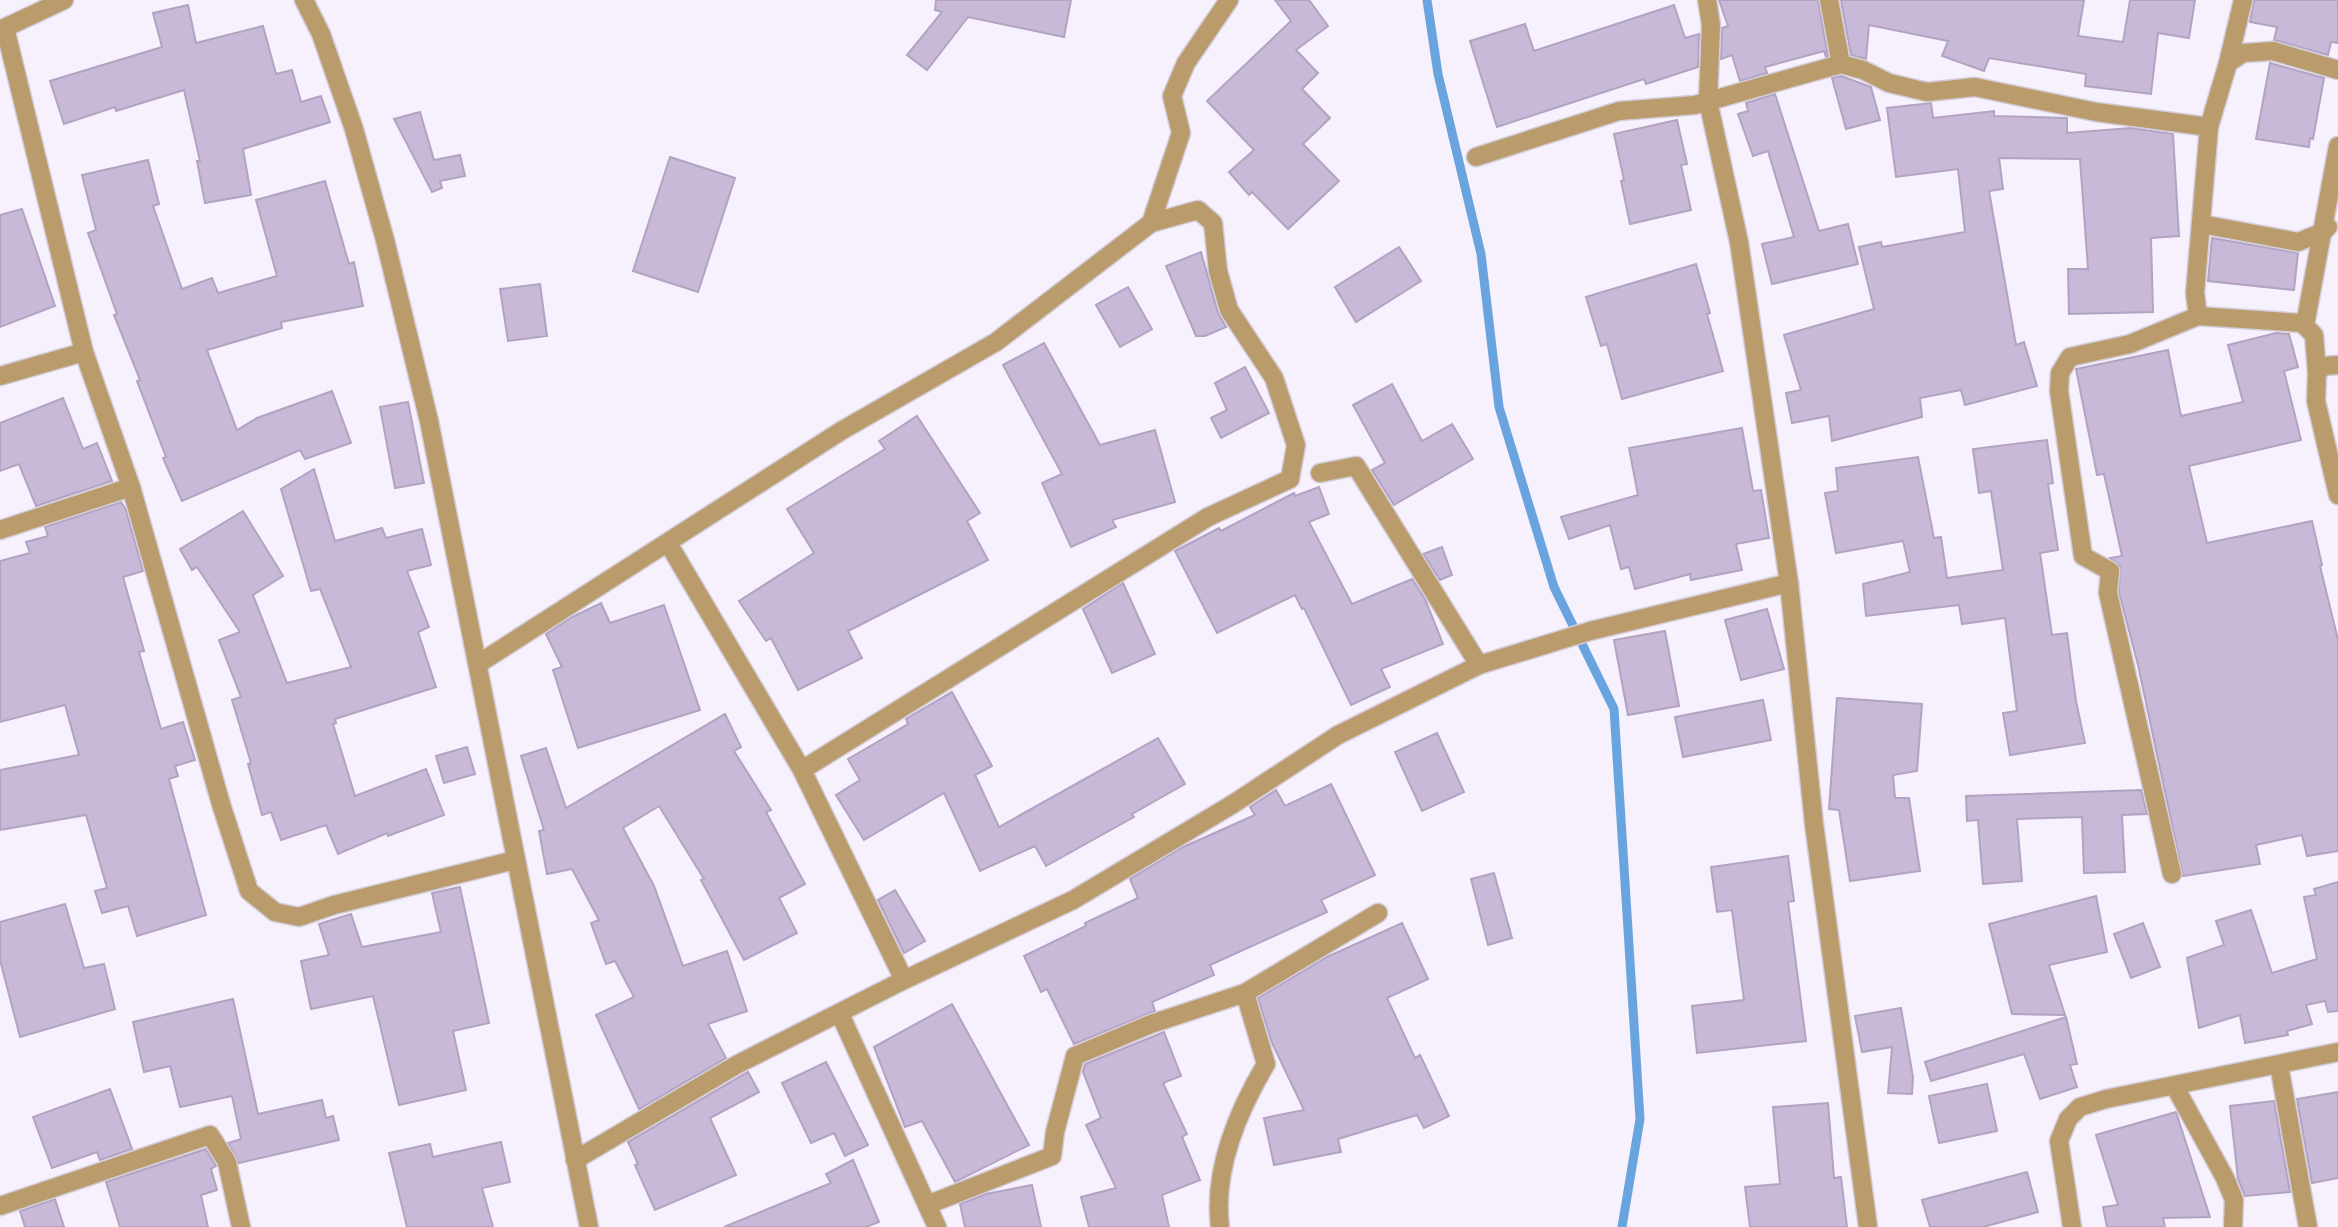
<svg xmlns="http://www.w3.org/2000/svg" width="2338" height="1227" font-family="'Archivo Narrow',sans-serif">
<rect width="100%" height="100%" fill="#f7f0fd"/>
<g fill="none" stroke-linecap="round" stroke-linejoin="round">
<polyline stroke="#69a4de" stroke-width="9" points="1427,0 1438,74 1481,254 1499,407 1554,587 1614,709 1640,1119 1622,1227"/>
</g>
<g fill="#c9b9d9" stroke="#b2a3c2" stroke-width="2">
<polygon points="936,0 1071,0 1064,37 968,17 927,70 907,55 942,12 935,10"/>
<polygon points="1275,0 1309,0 1328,26 1296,50 1318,73 1302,89 1330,118 1303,144 1339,181 1288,229 1252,192 1249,195 1229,172 1254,150 1207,101 1291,21"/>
<polygon points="1719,0 1818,0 1828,56 1826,57 1824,51 1765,67 1767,73 1740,81 1732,55 1721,59 1722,28 1728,26"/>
<polygon points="1841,0 2084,0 2078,36 2123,42 2130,0 2195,0 2189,38 2158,33 2151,94 2085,86 2086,74 1989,58 1984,71 1942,56 1948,41 1869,25 1866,59 1851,55"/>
<polygon points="2254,0 2338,0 2338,43 2331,42 2328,55 2274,40 2277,27 2250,22"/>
<polygon points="188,5 196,43 263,26 276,74 292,70 301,102 321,96 330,122 243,149 251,195 205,203 197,161 200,161 184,90 116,111 115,107 64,124 50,81 162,47 153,13"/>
<polygon points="1674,5 1685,38 1699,34 1698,67 1646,84 1644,79 1497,127 1470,41 1525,24 1534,51"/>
<polygon points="2270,63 2324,78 2313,139 2310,138 2309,147 2256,139"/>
<polygon points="1841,76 1871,87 1880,120 1846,129 1832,78"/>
<polygon points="1775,94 1819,231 1848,224 1858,264 1772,284 1762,244 1794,237 1768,151 1753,156 1738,114 1748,111 1746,103"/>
<polygon points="1931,103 1933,118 1994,111 1994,116 2067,118 2067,133 2131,128 2173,134 2179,236 2151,238 2153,312 2069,314 2068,269 2088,269 2080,159 1999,158 2003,189 1989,191 2016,345 2024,342 2037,386 1965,405 1961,390 1920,398 1922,417 1832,441 1829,416 1792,423 1786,393 1801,390 1784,335 1874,309 1859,247 1881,242 1882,247 1965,232 1958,169 1896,177 1887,108"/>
<polygon points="420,112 434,160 460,155 465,176 440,181 442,188 432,192 394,119"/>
<polygon points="1677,120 1687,164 1681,165 1691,210 1630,224 1621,181 1624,180 1614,134"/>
<polygon points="670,157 735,178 698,292 633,271"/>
<polygon points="148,160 159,204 153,206 182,289 212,278 218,293 277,276 256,200 325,181 349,264 354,262 363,306 281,322 282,328 207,350 237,430 257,418 332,391 351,443 305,459 300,450 182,501 163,458 166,457 137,381 140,380 114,315 117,314 88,233 96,230 82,175"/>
<polygon points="22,209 55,306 0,327 0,215"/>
<polygon points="2212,238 2298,253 2294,290 2208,281"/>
<polygon points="1399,247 1421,281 1356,322 1335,287"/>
<polygon points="1201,252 1218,313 1226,327 1205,336 1196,336 1166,266"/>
<polygon points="1696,264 1710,313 1707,314 1723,371 1622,399 1607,344 1601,346 1586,297"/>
<polygon points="540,284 547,336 508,341 500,289"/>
<polygon points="1128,287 1152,329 1120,347 1096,305"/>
<polygon points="2276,333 2289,334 2298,367 2284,371 2301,440 2189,466 2207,543 2312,521 2322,565 2320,566 2338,640 2338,851 2307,856 2302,835 2256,845 2260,864 2183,876 2138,665 2119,592 2120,566 2110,558 2122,556 2104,474 2097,475 2076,369 2168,350 2181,416 2243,402 2228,345"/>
<polygon points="1044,343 1100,445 1155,430 1175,502 1112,520 1116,527 1071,547 1042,483 1062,474 1003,365"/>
<polygon points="1245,367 1269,413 1221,438 1211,418 1227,410 1215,383"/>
<polygon points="1392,384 1422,441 1452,424 1473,459 1394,505 1372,470 1385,463 1353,405"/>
<polygon points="63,398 83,449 97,443 112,481 36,506 19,464 0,471 0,423"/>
<polygon points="408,402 424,483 395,488 380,407"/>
<polygon points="917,416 980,513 967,521 988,560 848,631 862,658 798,690 771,638 766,641 739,601 814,553 787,509 885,449 879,441"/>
<polygon points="1742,428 1753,491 1761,490 1769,538 1736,544 1742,570 1691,580 1690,574 1635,589 1629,567 1621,569 1610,525 1569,539 1561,517 1638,495 1629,448"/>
<polygon points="2047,440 2053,483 2048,484 2058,550 2040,553 2052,635 2067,633 2076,701 2085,743 2010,755 2003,713 2017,711 2005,618 1962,624 1959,605 1866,616 1863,584 1910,572 1903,541 1836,553 1825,493 1838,491 1836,468 1918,457 1934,538 1941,537 1947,578 2003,570 1991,491 1979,493 1973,449"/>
<polygon points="314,469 335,541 382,528 386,538 422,529 431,565 407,571 429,627 418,632 436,687 335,719 336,723 333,724 355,796 426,769 444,815 388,836 387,833 338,854 326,825 281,840 271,812 262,815 248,764 251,763 232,700 241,697 219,640 240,632 197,567 192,570 180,549 243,511 283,576 253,595 287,683 351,667 320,589 311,591 281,489"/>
<polygon points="1319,487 1329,514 1309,522 1352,604 1412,579 1425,599 1443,644 1381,669 1390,687 1351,705 1304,608 1302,609 1295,595 1217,633 1175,551 1219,528 1221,531 1294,493 1295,496"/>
<polygon points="121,502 126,510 143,571 123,577 144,651 139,652 161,729 183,722 195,760 175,766 178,776 169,779 206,915 137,936 128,906 102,913 95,891 107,888 86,815 0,830 0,770 79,755 65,705 0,722 0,561 30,553 26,542 48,536 45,527"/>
<polygon points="1442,547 1452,575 1440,580 1423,554"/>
<polygon points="1123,583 1155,654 1112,673 1083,609"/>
<polygon points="601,603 610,623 664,605 700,710 578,748 553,670 562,667 546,634 572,617"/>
<polygon points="1767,609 1784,669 1741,680 1725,620"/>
<polygon points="1665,631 1679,706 1628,715 1614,640"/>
<polygon points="952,692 992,766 975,775 999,827 1158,738 1185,784 1132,814 1134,817 1046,866 1035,846 980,871 944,793 864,840 836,795 860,780 848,759 908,724 906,719"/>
<polygon points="1837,698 1922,704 1917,771 1893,775 1895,798 1909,798 1920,871 1850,881 1839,810 1829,809"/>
<polygon points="1763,700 1771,740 1683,757 1675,717"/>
<polygon points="725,714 741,747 734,751 771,810 766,812 805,884 779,898 797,933 744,960 701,880 704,879 659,806 623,828 654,886 683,966 727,951 747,1011 708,1024 726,1058 639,1109 596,1015 634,997 615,961 606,964 591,923 599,920 572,869 547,874 539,831 544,830 521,756 546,748 566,808"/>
<polygon points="1437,733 1464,792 1422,811 1395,752"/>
<polygon points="467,747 475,774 444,783 436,756"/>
<polygon points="1331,784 1375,875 1321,900 1327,912 1210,965 1214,975 1152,1002 1155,1011 1074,1044 1047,989 1041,992 1024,956 1086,926 1085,923 1138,898 1130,879 1181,848 1255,815 1250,807 1276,790 1285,806"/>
<polygon points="2141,790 2147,814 2122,815 2125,872 2084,873 2082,817 2017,819 2022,881 1983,884 1978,820 1967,821 1966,796"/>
<polygon points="1788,856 1794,901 1788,902 1806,1041 1697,1053 1692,1006 1744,1000 1732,910 1717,912 1711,867"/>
<polygon points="1494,873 1512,938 1488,945 1471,879"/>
<polygon points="2338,882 2338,1011 2328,1012 2325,1001 2306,1005 2312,1024 2287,1031 2288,1035 2245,1043 2240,1015 2199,1028 2187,958 2224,945 2216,921 2251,910 2272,973 2317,959 2304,897 2316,895 2314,889"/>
<polygon points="460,887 489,1023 453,1031 466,1090 399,1105 373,996 311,1009 301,961 329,955 319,924 351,914 362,947 441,932 432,893"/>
<polygon points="895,890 925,941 904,953 878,900"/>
<polygon points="2096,896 2107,952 2049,965 2065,1015 2012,1014 1989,924"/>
<polygon points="65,904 84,968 104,964 115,1009 20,1037 0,960 0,922"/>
<polygon points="1402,923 1428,979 1387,998 1415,1058 1420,1055 1449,1116 1424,1128 1417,1115 1338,1139 1341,1152 1274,1165 1264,1118 1304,1110 1272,1043 1258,998 1327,957"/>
<polygon points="2143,923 2160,967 2131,978 2114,934"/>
<polygon points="233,999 258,1114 322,1100 326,1118 333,1116 339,1140 239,1163 228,1143 241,1139 232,1096 180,1107 170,1066 144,1072 133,1022"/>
<polygon points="952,1004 1029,1145 955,1182 922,1121 905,1127 874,1047"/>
<polygon points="1901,1008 1913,1077 1912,1094 1888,1093 1892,1047 1862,1052 1855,1016"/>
<polygon points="2066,1017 2077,1064 2070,1065 2077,1087 2040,1099 2024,1054 1931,1081 1925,1062"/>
<polygon points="1164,1032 1181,1076 1163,1083 1187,1134 1182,1137 1200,1180 1162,1195 1169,1227 1089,1227 1081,1197 1116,1188 1086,1125 1101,1118 1083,1072 1085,1064"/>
<polygon points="826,1062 868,1145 845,1156 834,1133 811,1143 782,1083"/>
<polygon points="748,1072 759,1092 710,1118 736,1175 655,1210 635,1165 638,1164 628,1142"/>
<polygon points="1987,1084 1997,1131 1939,1143 1929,1096"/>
<polygon points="110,1089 132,1149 100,1160 97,1152 52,1168 33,1117"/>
<polygon points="2338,1092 2338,1178 2312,1183 2297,1099"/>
<polygon points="2274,1101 2290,1192 2245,1196 2238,1179 2230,1106"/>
<polygon points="1828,1103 1834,1178 1841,1177 1847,1227 1750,1227 1745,1187 1780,1184 1773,1107"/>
<polygon points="2176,1112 2210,1217 2163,1218 2165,1227 2107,1227 2103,1207 2118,1205 2096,1135"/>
<polygon points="501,1142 510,1182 482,1188 493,1227 407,1227 389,1153 430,1144 433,1157"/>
<polygon points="206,1149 216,1166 211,1169 217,1190 201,1195 208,1227 120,1227 106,1182"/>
<polygon points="853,1160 879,1222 866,1227 724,1227 831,1183 826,1174"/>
<polygon points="2027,1172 2038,1212 1983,1227 1930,1227 1922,1200"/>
<polygon points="1032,1185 1041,1227 965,1227 960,1204 986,1194"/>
<polygon points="55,1199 64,1227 25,1227 20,1211"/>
</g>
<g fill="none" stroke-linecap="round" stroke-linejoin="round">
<g stroke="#d3ccd9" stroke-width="21">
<g id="street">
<polyline points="304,0 321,34 354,129 385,240 429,421 589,1227"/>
<polyline points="1707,0 1711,25 1708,101 1739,242 1789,583 1814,824 1868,1227"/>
<polyline points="1829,0 1841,64"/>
<polyline points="5,28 84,352 131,487 221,804 249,891 275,912 299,917 334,905 515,860"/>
<polyline points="0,30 64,0"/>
<polyline points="2228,63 2243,53 2273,51 2338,70"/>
<polyline points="1476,157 1619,111 1695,105 1841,64 1863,70 1889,83 1927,92 1975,87 2096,112 2209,127"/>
<polyline points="1151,223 1181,133 1172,96 1186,63 1229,0"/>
<polyline points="2201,224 2298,242 2323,232 2328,227"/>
<polyline points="2198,316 2195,293 2209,127 2228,63 2243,0"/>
<polyline points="2305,325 2338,146"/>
<polyline points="2317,373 2324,366 2338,365"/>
<polyline points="0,376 84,352"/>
<polyline points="1320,473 1356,466 1479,665"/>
<polyline points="0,530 131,487"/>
<polyline points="668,543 802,770 904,980"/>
<polyline points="478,664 841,431 996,342 1151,223 1198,210 1213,223 1218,271 1229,310 1274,378 1296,445 1290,479 1208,517 802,770"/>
<polyline points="2172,874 2108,593 2110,571 2083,556 2059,391 2060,373 2070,357 2130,344 2198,316 2302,323 2314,335 2317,373 2316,401 2338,495"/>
<polyline points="840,1014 937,1227"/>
<polyline points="2279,1065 2308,1227"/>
<polyline points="2175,1087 2225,1178 2234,1200 2233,1227"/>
<polyline points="575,1160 738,1064 904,980 1073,900 1233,804 1338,735 1479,665 1590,631 1789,583"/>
<polyline points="927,1205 1052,1156 1055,1132 1075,1056 1151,1024 1245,993 1378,913"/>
<polyline points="0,1206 210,1135 227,1162 241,1227"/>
<path d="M1220,1227C1213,1171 1238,1111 1266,1064L1245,993"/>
<polyline points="2072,1227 2059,1141 2068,1119 2080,1107 2106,1099 2338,1052"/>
</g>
</g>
<use href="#street" stroke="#ba9b6b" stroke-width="18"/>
</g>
</svg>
